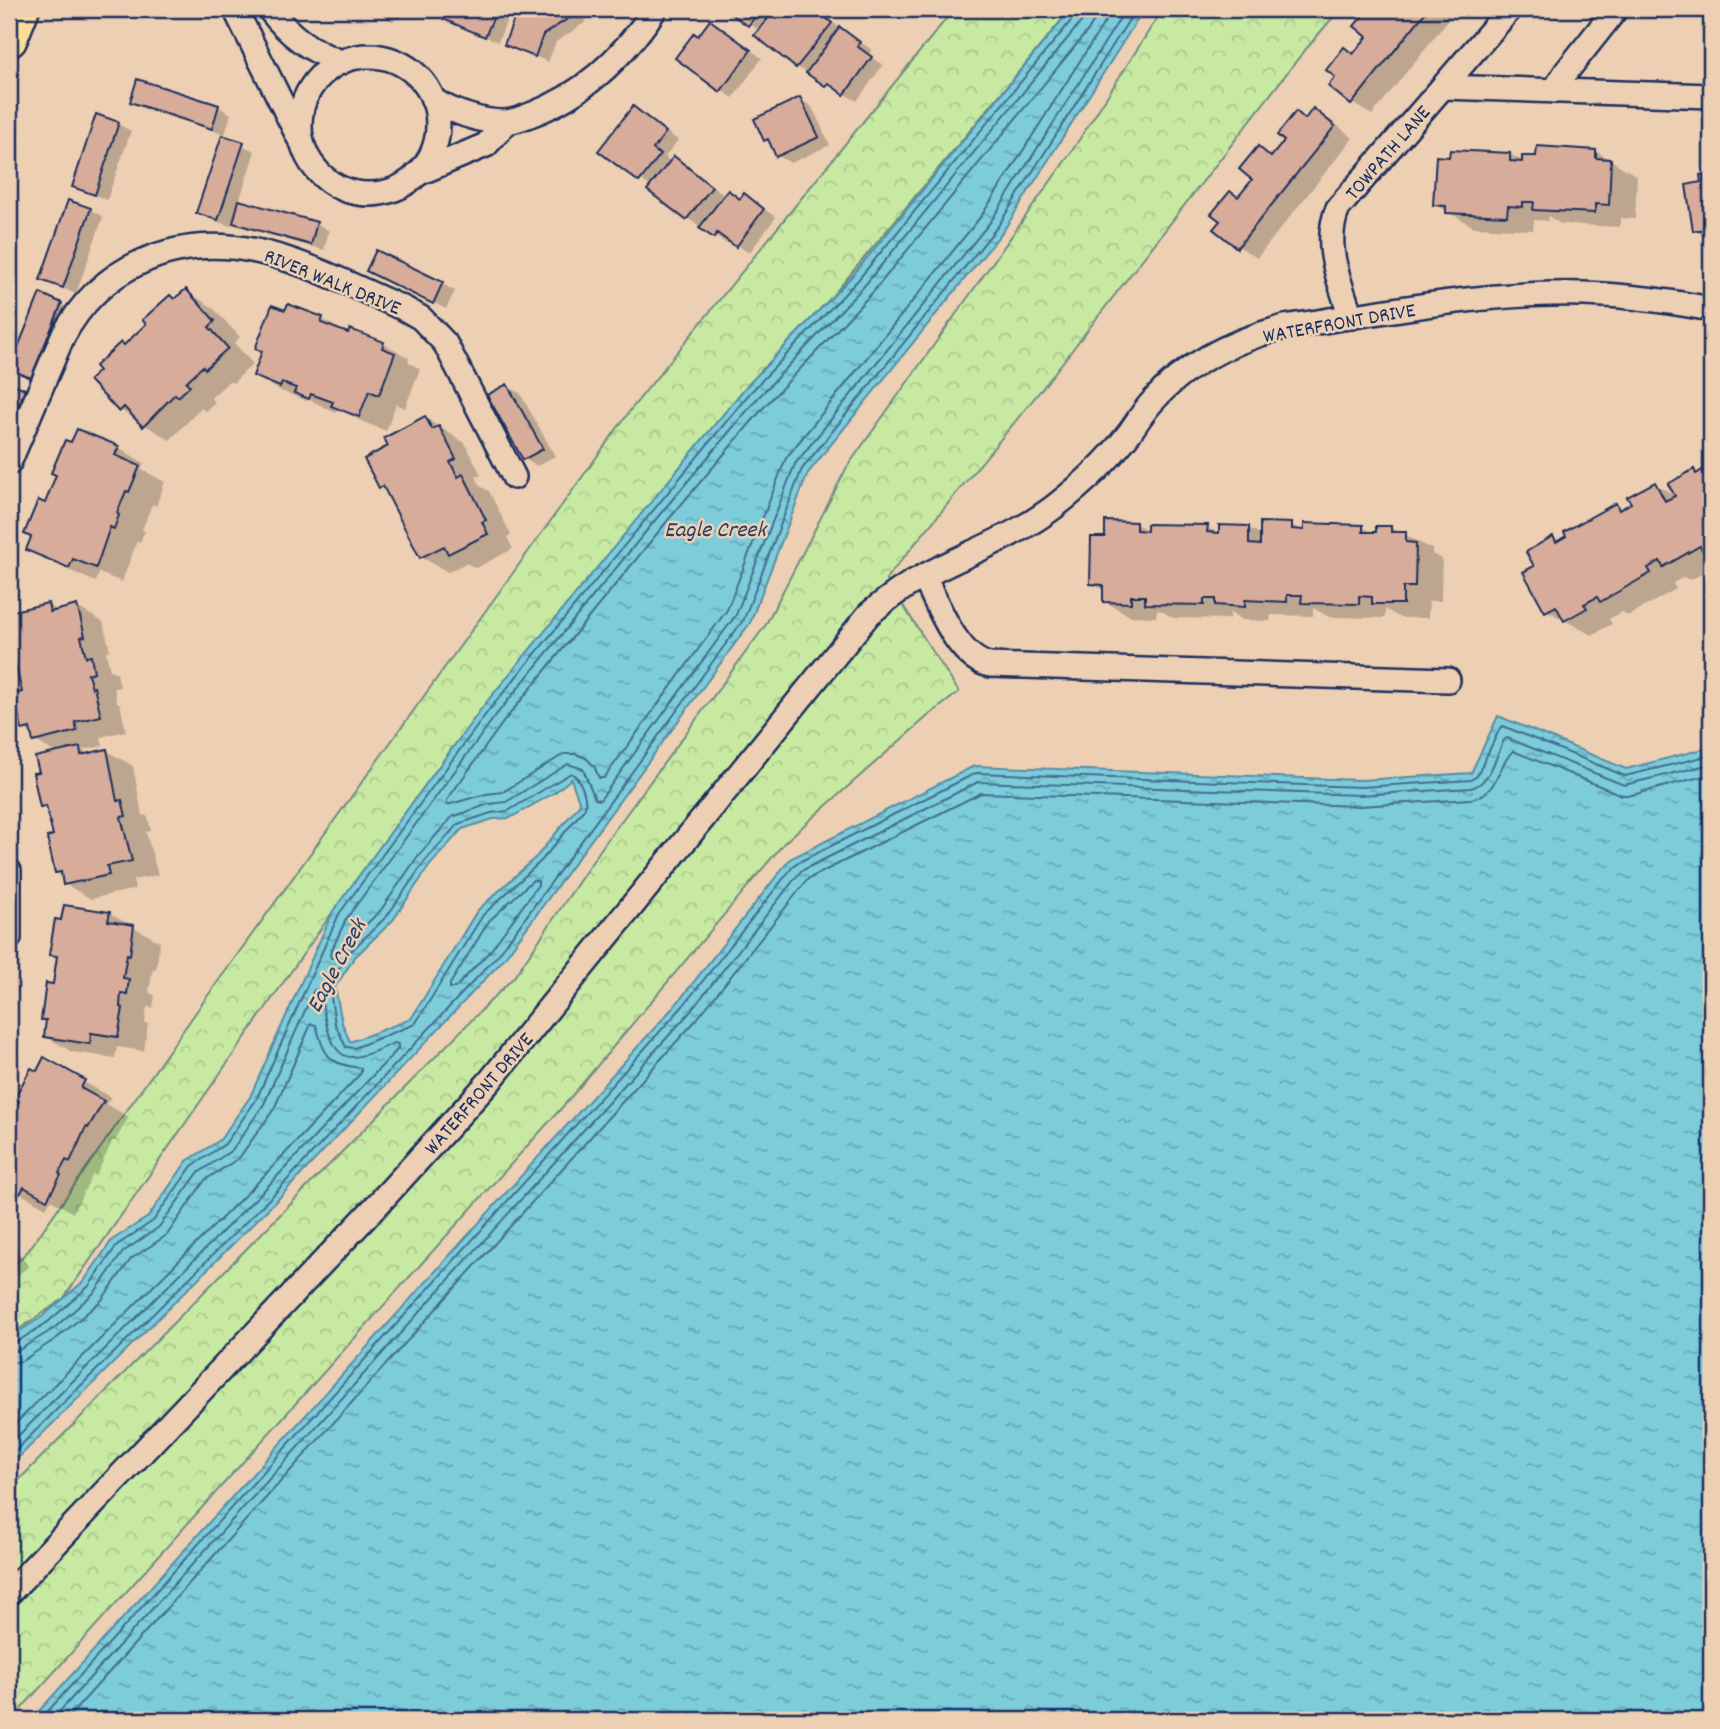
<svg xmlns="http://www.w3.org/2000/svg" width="1720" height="1729" font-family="Dekko,sans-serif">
<defs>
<pattern id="forest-crowns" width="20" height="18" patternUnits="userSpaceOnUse" patternTransform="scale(1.75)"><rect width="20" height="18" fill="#c7e9a2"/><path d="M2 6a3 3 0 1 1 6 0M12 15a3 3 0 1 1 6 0" fill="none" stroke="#aac88e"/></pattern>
<pattern id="water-ripples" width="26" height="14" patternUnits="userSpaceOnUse" patternTransform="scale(1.75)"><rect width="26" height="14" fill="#7dccda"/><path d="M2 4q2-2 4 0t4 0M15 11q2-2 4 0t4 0" fill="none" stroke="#66a6b4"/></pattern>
</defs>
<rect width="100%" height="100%" fill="#edd0b3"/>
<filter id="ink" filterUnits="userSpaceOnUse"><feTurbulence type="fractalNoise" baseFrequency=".0143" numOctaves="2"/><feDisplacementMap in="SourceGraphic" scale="14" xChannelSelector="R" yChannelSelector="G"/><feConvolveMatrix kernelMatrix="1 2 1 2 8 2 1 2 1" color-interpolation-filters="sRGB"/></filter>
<g filter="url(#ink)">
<g fill="url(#forest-crowns)" stroke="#718c80" stroke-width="2">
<polygon points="954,9 1071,9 829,300 744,389 453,747 329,917 63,1299 9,1336 9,1270 28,1251 201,1005 632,408"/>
<polygon points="1163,9 1340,9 1301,55 1041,390 886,579 959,692 928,716 785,842 566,1103 11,1720 9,1720 9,1490 514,977 605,843 765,626 847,467 1070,154"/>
</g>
<g fill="url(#water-ripples)" stroke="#568da8" stroke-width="2" fill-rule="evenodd">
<path d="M1071,9H1144L1004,230L808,473L750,623L503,960L280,1197L9,1467V1338L43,1316L84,1281L112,1240L148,1217L187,1161L220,1140L250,1097L333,911L484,705L744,389L853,275ZM571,779L580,804L537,856L477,911L411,1019L350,1042L342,1023L335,987L355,957L393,920L430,865L462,829L493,819L510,818L554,793Z"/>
<polygon points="1498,716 1626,769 1711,747 1711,1720 31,1720 678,1002 790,859 974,766 1361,780 1471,773"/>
</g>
<g fill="#0003">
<polygon points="372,9 409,9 411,14 392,21"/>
<polygon points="434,9 509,9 511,10 498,42 458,25"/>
<polygon points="533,9 578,9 586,22 556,42 548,62 507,44 527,13"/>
<polygon points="727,9 813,9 872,50 868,55 883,65 857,101 797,67 760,31"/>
<polygon points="1370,9 1380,9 1388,13 1392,9 1457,9 1372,115 1352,103 1355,55 1370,37 1356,26"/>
<polygon points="711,22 762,58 733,98 721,90 699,38"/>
<polygon points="138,81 219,107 231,114 224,138 255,151 239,202 316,223 329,231 324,250 247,229 233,221 231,226 211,220 198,212 224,134 144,109 132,101"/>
<polygon points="800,99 812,107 830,145 791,163 778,156 772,144 765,140"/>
<polygon points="633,108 678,140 665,157 671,162 674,158 687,165 725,196 728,192 741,199 744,196 776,217 749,253 730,240 727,244 687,218 651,187 600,150"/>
<polygon points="1314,110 1333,122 1353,138 1257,258 1238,246 1240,198 1255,180 1258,148 1273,157 1286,140 1296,113 1307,119"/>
<polygon points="118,124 131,131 107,200 74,186"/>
<polygon points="1596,151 1637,176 1635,219 1621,218 1620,227 1561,224 1548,216 1548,221 1534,220 1533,230 1474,227 1435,204 1510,154 1524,162"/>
<polygon points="1711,176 1711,240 1694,230 1702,177"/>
<polygon points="90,209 103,217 76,294 42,279"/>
<polygon points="381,277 442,284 455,291 446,309"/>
<polygon points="186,291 212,307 240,337 234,343 253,364 233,383 229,381 211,398 215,402 205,411 201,408 170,440 120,410 125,346 149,324 170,297 176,300"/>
<polygon points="61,304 74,311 44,384 11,368"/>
<polygon points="289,306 322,319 349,335 383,343 409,358 408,362 420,369 405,408 396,404 386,431 359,420 338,408 336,413 308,399 307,401 281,391 255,376"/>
<polygon points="9,384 37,398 9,467"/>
<polygon points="507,386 520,393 555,456 537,466 524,459"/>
<polygon points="425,418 465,443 481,475 476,477 480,486 489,491 511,535 507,537 513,549 476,568 466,563 448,572 421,557 387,491 380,487 390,447"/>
<polygon points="118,447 144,463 141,469 165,482 156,506 152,504 142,530 145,531 140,542 137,541 122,582 99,573 96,582 54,564 28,549 46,505"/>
<polygon points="1711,460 1711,569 1690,580 1684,577 1673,583 1676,589 1628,616 1622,612 1609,619 1612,624 1592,635 1547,611 1536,567 1553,538 1560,542 1616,506 1623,509 1633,504 1655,484 1678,497 1694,471 1699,474 1710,468 1707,463"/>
<polygon points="1136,524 1149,531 1207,527 1220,535 1249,528 1262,535 1292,525 1306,533 1363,527 1377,535 1391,528 1432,549 1432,554 1442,559 1441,601 1429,601 1428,618 1400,618 1385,609 1385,618 1329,617 1313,608 1313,616 1271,615 1270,621 1242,620 1230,612 1230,619 1173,618 1160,610 1157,610 1156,617 1130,616 1104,601 1105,591 1091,583 1106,539"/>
<polygon points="48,605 59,611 77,607 103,622 110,650 106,651 110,670 117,673 120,687 114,688 117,702 120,704 126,731 101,737 103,746 82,750 90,755 107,751 133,766 142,814 148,817 151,831 146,832 158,875 133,880 135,889 91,899 65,884 63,876 56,872 55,837 49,810 42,806 41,773 57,754 34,740 33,734 24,729 24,693 18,669 9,663 9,614"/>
<polygon points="109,913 160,942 156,969 153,968 149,992 155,996 153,1008 147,1007 145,1023 148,1024 144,1051 117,1047 115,1058 72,1052 45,1036 47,1021 43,1019 54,986 58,958 51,954 63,922"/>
<polygon points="45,1060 111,1097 106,1104 129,1117 115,1141 113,1140 96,1176 93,1174 73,1213 51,1200 46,1208 9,1187 9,1123"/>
<polygon points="9,1227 17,1238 11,1242 29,1267 9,1281"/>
</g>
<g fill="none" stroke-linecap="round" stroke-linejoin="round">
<g stroke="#426e90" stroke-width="2">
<polyline points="1085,9 1081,22 865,285 756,400 661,513 496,715 346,919 330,954 331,958 336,958 344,946 381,910 418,856 452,817 489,804 506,802 568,764 583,769 595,799 600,800 736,615 795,464 991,221 1126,9"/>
<polyline points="1096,9 1094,20 1090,28 873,292 764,407 669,519 504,721 447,800 447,805 486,794 503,792 564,754 575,754 586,758 594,766 599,778 604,778 727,610 786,458 982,215 1113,9"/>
<path d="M571,773C581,778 587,798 585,808L542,860L483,915L415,1024L354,1048L346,1047L335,1024L329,984L349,953L387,916L425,861L458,824L491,813L508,811Z"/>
<polygon points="533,880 538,881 538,885 491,950 455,988 450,988 450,984 489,921"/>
<polyline points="9,1344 15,1343 48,1322 89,1286 117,1245 153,1221 192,1166 225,1144 256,1100 339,914 489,710 749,394 858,280 1075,16 1076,9"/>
<path d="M9,1352L19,1350L53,1329L95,1292L123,1252L159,1227L198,1173L232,1150L264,1104L314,990L320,991C323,1008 328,1058 352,1057C365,1057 382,1048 394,1043L398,1044V1049L268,1186L9,1445"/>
<path d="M9,1363L22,1361L57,1338L101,1301L131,1259L167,1235L205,1180L239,1158L274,1109L311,1024L316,1025C325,1057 328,1064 361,1068V1073L261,1179L9,1430"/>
<polyline points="9,1457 275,1193 498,955 744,619 802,469 998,226 1136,9"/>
<polyline points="40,1720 683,1006 795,864 976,773 1361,787 1471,780 1477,776 1500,728 1503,726 1625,776 1711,755"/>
<path d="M52,1720L690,1012L801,871L978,782L1360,795L1471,788C1490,784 1496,756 1504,740L1507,738L1624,785L1711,764"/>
<path d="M66,1720L697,1019L808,879L981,793L1360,806L1471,799C1499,794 1496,767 1513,751L1622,795H1632L1711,774"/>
</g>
</g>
<g fill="#d7ac9b" stroke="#1b2f5e" stroke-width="2">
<polygon points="431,9 497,9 485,37 443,19 445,14"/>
<polygon points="518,9 527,11 530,9 571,9 575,14 543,35 535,57 504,45"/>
<polygon points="724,9 761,9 748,26"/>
<polygon points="776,9 815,9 832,23 796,68 754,35"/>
<polygon points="1368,9 1380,9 1386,13 1389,9 1428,9 1351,105 1328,86 1335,77 1326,70 1344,47 1353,54 1367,37 1354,26"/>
<polygon points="710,20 751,50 720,92 675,58 694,33 698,36"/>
<polygon points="840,27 860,42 857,46 872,57 844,95 828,83 825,86 806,73"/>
<polygon points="137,79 219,105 212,129 130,102"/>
<polygon points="800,97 819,137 776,157 768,139 764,141 754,119"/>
<polygon points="633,106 666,132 653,149 660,155 639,182 598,151"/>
<polygon points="1313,108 1335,126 1237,248 1213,229 1220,221 1211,214 1230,191 1238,197 1252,180 1239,169 1258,146 1271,157 1284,141 1277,135 1296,111 1305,119"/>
<polygon points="96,114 119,122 95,195 72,187"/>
<polygon points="222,135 244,142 218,220 196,213"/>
<polygon points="1537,146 1596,150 1596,158 1611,159 1609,205 1595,204 1595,213 1533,210 1534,202 1523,202 1523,207 1508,206 1507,216 1446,213 1446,206 1433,205 1436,156 1449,157 1450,150 1510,153 1510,161 1522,162 1522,156 1536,156"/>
<polygon points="674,156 712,187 686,220 647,190"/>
<polygon points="1711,174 1711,235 1707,236 1706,229 1693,231 1686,185 1701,182 1700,175"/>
<polygon points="728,190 740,199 744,193 764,209 736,247 717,233 714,238 699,228"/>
<polygon points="68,200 91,208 63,288 40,280"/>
<polygon points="239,200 317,222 311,245 233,223"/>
<polygon points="376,250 443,282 433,304 366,271"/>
<polygon points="186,289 215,321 209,327 228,348 205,369 203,366 186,382 190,386 178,397 175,394 143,427 124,407 119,412 89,380 99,371 95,366 121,342 124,345 146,324 142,320 170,295 174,299"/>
<polygon points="40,293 62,303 31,378 9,369"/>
<polygon points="288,304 323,317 321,323 348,333 350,329 384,342 382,348 395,353 379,395 369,391 359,417 331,406 333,402 311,394 309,399 294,393 296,388 282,383 280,387 253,376 262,351 255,349 272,305 285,310"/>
<polygon points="9,382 25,389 9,430"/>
<polygon points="507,384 543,449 523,460 487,395"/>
<polygon points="425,416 432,429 439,426 456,459 450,462 458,477 463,474 486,520 482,522 488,534 448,554 444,546 420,558 383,486 379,488 364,459 388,446 384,438"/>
<polygon points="77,429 119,446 115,455 140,466 129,492 126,491 117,513 119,515 114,529 110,527 96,568 73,559 69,568 26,550 31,537 24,534 38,500 45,503 56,475 51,473 65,440 71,442"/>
<polygon points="1711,458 1711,548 1703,552 1700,546 1663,567 1660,561 1648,568 1651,573 1600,602 1597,597 1584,604 1587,608 1564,621 1556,606 1545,612 1523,572 1534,566 1526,552 1553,536 1556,542 1566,536 1564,532 1616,503 1619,510 1631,503 1627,497 1655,482 1665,501 1675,496 1668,484 1694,469 1696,474 1707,467 1704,462"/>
<polygon points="1105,521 1136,522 1136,530 1147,531 1147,524 1208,525 1207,532 1219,533 1219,525 1249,526 1249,544 1260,545 1260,522 1292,523 1292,529 1304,530 1304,523 1363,525 1363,532 1376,532 1376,526 1391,526 1391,532 1406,532 1406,542 1416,543 1415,587 1403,587 1403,604 1372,604 1372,597 1359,596 1359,604 1301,603 1302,595 1287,595 1287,602 1245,600 1245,607 1215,605 1215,599 1204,599 1204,605 1145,604 1145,596 1131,596 1131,603 1103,602 1103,585 1090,584 1091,537 1105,537"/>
<polygon points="48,603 50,612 77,605 85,636 81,637 86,657 91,656 94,672 88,674 92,688 94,687 101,716 75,722 77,731 33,742 30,728 22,730 14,694 22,692 15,663 9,665 9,612"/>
<polygon points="80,747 81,755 107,749 117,801 122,800 126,816 121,817 132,861 107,866 109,875 63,885 61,872 55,873 47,837 53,835 46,806 40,807 33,773 39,772 35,757"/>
<polygon points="64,905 110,912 108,921 134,925 130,955 127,954 123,978 129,979 127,994 121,993 120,1007 123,1008 118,1037 91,1033 90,1044 44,1037 46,1020 41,1020 46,983 53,984 57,956 49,955 55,919 61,920"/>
<polygon points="44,1057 85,1080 81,1088 104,1101 88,1128 86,1127 70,1162 66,1160 59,1173 61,1175 47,1200 24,1187 20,1194 9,1188 9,1119 19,1101 14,1099 31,1068 37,1071"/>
</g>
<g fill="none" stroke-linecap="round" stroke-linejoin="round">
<g stroke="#1b2f5e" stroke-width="28">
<g id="street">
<polyline points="235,9 299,138"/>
<path d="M269,9C289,35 310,51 341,62"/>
<circle cx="369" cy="125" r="69"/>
<polyline points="1443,87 1711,96"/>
<polyline points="1554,91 1566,72 1616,9"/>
<path d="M433,100C453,112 480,122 504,122C513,122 522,118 530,115C584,95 624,56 655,9"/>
<polyline points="417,174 486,145 506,123"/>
<path d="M1351,317C1340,281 1322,246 1338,208L1510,9"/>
<path d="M9,463L62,338C80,304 105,278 141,262C234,219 320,273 405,309L421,318L445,343L514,477"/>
<path d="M924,577C938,604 957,659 990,665L1448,680"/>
<polyline points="9,871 9,938"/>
<path d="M9,1593L379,1203L489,1082L869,614C881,604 894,594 908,585C955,557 1009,541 1054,507C1081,486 1109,460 1130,432C1137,422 1143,412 1152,402C1186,363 1235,340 1285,327C1373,314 1462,296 1551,294C1605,292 1658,299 1711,309"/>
</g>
</g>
<g stroke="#1b2f5e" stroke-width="40">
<polyline id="primary" points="9,39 21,9"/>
</g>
<use href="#street" stroke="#edd0b3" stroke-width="23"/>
<use href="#primary" stroke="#ffdd96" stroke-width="35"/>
</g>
</g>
<g text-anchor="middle" stroke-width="5" stroke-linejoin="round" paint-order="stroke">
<g font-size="21" fill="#1b2f5e" stroke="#edd0b3">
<text transform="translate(1387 152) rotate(-49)" y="7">TOWPATH LANE</text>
<text transform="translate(333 281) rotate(22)" y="7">RIVER WALK DRIVE</text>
<text transform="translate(1339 322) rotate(-10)" y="7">WATERFRONT DRIVE</text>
<text transform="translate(478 1093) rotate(-49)" y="7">WATERFRONT DRIVE</text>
</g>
<g font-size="23" font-style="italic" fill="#253f6a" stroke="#edd0b3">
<text x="715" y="536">Eagle Creek</text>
<text transform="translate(335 965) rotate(-62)" y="8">Eagle Creek</text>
</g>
</g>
<rect width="1720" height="1729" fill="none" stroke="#edd0b3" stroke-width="35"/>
<rect x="18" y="18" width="1685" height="1694" fill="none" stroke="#1b2f5e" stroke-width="2.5" filter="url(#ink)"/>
</svg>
